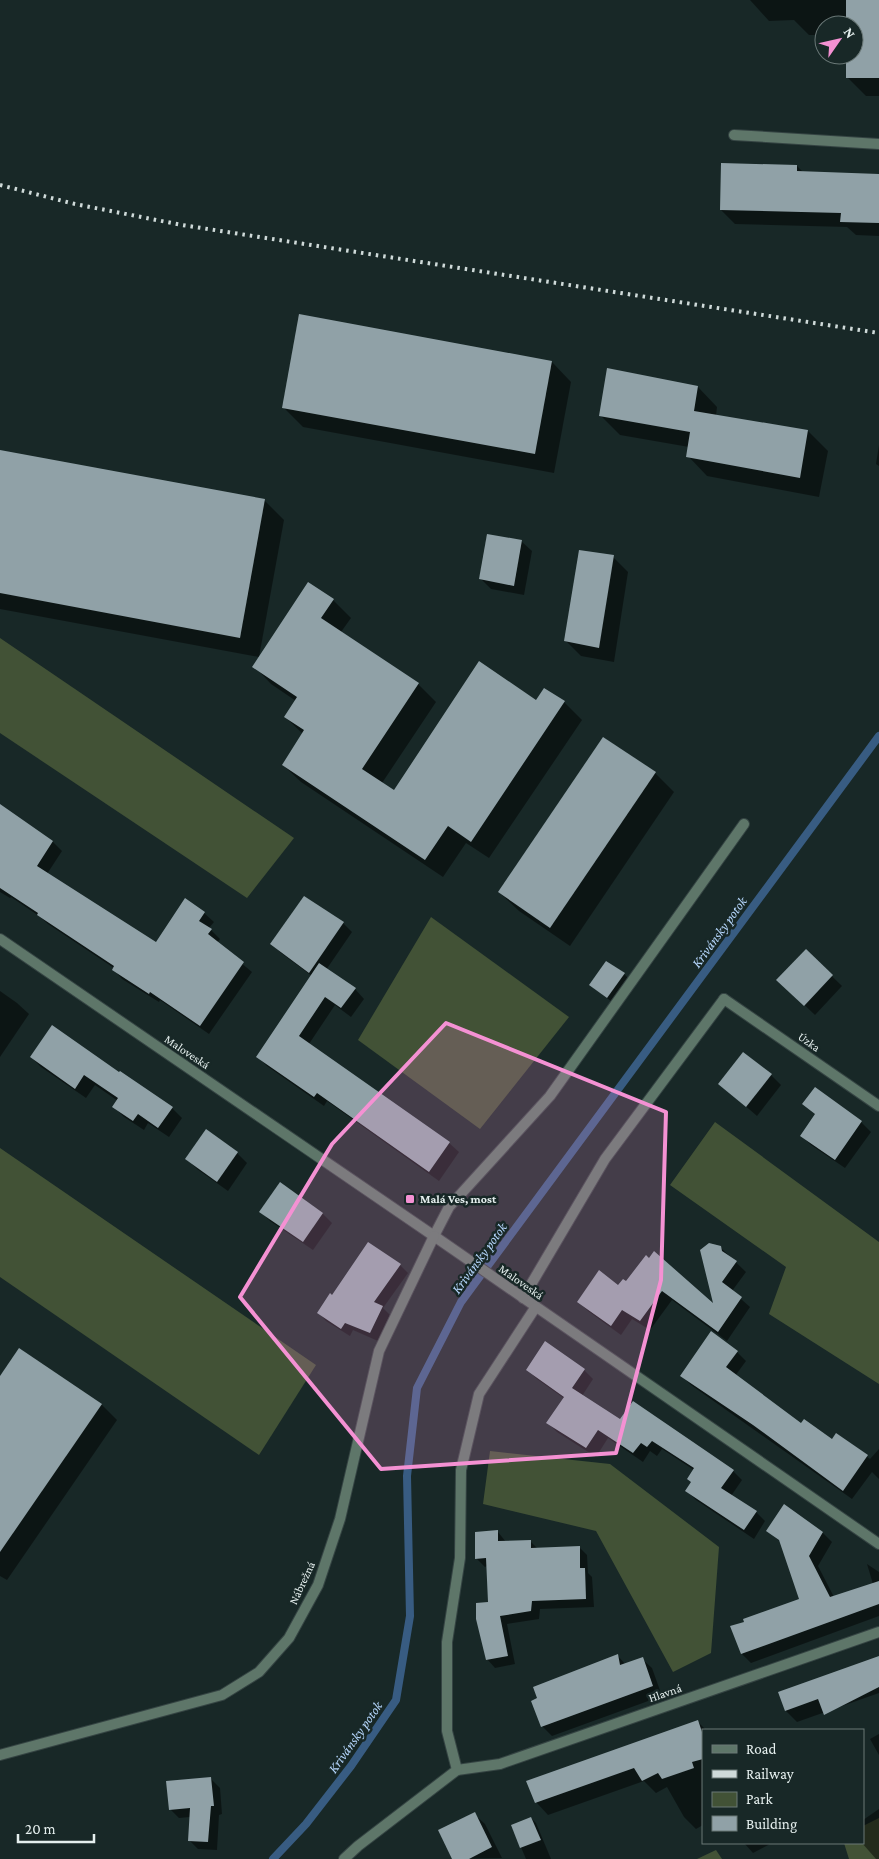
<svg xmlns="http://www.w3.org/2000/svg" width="879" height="1859" font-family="'Crimson Pro',serif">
<rect width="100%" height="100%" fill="#182827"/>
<g fill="#425236">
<polygon points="0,638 294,838 247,898 0,733"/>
<polygon points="431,917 569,1017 480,1129 358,1040"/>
<polygon points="715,1122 879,1242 879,1384 769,1314 786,1267 670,1185"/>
<polygon points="0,1148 316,1365 259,1455 0,1277"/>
<polygon points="490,1451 610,1464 719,1547 711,1653 673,1672 596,1531 483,1504"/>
<polygon points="879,1818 879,1859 849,1859 844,1843 863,1843 863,1826"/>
<polygon points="716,1850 722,1859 697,1859"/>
</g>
<g fill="#0007">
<polygon points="750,0 879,0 879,96 866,96 847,77 847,55 854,55 854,25 824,25 824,35 809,35 794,20 769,21"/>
<polygon points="797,166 804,173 879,175 879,236 856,235 847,227 735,224 721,210"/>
<polygon points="552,362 571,382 554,473 303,427 283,407"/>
<polygon points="698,387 717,407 716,416 808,431 828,451 819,497 707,476 688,456 689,447 620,435 600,415"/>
<polygon points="879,445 879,466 876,464"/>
<polygon points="0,451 265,501 284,520 259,657 0,609"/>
<polygon points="521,541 532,551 524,595 491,589 481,579"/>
<polygon points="613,557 628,572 614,662 581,656 566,641"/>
<polygon points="333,600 351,618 341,632 418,684 436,702 382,783 394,791 536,701 564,702 582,720 489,858 466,843 443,877 301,782 283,765 303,734 285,717 296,701 271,684 254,666"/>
<polygon points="655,773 674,792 570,946 519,911 499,892"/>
<polygon points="0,806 53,842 62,851 47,874 156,944 186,900 204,913 214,922 209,928 220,939 217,943 252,972 209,1034 160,1000 159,1002 122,979 113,969 114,968 48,924 39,916 11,897 10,898 0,892"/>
<polygon points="343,923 352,932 326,970 355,989 364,999 351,1017 335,1005 309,1044 449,1143 459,1152 439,1181 327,1101 324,1106 267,1066 258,1057 312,976 281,953 272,944"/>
<polygon points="806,951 842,986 815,1015 778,980"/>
<polygon points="624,974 629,979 612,1002 590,985"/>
<polygon points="0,991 17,1003 29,1014 0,1057"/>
<polygon points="31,1057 120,1074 172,1108 182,1118 169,1137 148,1123 144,1130 124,1117 114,1107 118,1101 95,1085 86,1098 41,1067"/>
<polygon points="771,1075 781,1085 757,1116 720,1084"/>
<polygon points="815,1089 861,1122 871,1132 845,1168 811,1145 802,1136 816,1115 804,1104"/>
<polygon points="237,1153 247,1163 228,1191 197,1169 187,1159"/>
<polygon points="280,1184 323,1214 332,1223 313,1250 270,1221 261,1212"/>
<polygon points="720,1247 746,1272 732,1291 750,1307 727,1341 672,1300 650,1330 632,1319 621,1335 588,1311 579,1302 627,1283 646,1257 715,1306"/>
<polygon points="400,1265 408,1273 383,1308 390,1315 378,1341 353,1330 350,1336 326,1321 319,1313 332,1297"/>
<polygon points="19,1350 102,1405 117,1420 7,1580 0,1576 0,1378"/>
<polygon points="737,1352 746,1361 735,1376 802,1425 832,1441 837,1435 870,1459 879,1449 879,1479 872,1472 852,1499 691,1385 682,1376"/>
<polygon points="528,1370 584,1370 593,1379 582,1396 621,1421 733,1471 742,1480 731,1496 756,1512 765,1521 754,1539 696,1500 687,1491 692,1483 694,1470 662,1449 657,1456 650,1451 643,1462 608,1438 596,1457 557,1432 548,1423 565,1399 537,1379"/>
<polygon points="784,1506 823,1533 832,1542 818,1566 834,1597 873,1584 867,1564 879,1572 879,1616 751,1663 742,1654 801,1599 782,1543 768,1531"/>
<polygon points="498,1532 506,1542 531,1542 538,1549 579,1547 587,1555 588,1573 592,1577 594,1607 540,1609 539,1619 507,1624 515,1664 495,1668 487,1659 489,1603 487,1566 485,1567 476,1558"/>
<polygon points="618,1656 626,1665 642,1659 652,1668 662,1696 552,1736 542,1726"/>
<polygon points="879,1657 879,1693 797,1722 786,1711 780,1693"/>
<polygon points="698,1722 706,1730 703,1730 703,1825 696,1829 684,1817 667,1787 656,1793 644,1781 548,1815 536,1802"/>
<polygon points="879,1734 879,1755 870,1739"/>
<polygon points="211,1779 220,1788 222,1814 219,1815 217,1850 198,1849 189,1840 190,1817 179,1818 170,1809"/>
<polygon points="879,1809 879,1859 876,1859 862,1843 863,1820"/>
<polygon points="474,1814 485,1824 502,1858 453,1859"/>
<polygon points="531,1818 536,1823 551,1859 526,1859 512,1826"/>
<polygon points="744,1843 772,1843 753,1853"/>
</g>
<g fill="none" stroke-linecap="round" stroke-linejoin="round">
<polyline stroke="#385c82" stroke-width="8" points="273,1859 306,1824 351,1766 396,1700 410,1616 407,1476 417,1388 461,1302 879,736"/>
</g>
<g fill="#90a1a7">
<polygon points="846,0 879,0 879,78 846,78 846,55 854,55 854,25 846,25"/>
<polygon points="721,163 797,165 797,171 879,174 879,223 840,222 841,213 720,210"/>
<polygon points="299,314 552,361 535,454 282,408"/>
<polygon points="607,368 698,386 694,411 808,430 800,478 686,457 690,432 599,416"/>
<polygon points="0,450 265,499 240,638 0,593"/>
<polygon points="487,534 522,540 514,586 479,579"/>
<polygon points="579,550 614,555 599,648 564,641"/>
<polygon points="308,582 334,599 321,618 419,683 362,769 394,790 479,661 536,700 544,688 565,701 471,842 448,826 425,860 282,765 304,730 284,717 297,697 252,667"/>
<polygon points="603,737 656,772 550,928 498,892"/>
<polygon points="0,804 53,841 37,866 156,942 185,898 205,912 199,921 212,929 208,934 244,962 200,1026 150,992 149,994 112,970 114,966 37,915 38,913 0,888"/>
<polygon points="304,896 344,922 309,973 270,944"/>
<polygon points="806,949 833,975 804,1006 776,980"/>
<polygon points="606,961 625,973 607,998 589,985"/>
<polygon points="319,963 356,988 341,1008 325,997 299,1036 450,1142 429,1172 317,1093 314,1097 256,1057"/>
<polygon points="52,1025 119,1072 120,1071 173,1107 158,1128 138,1114 133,1121 112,1107 118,1098 84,1075 75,1089 30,1057"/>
<polygon points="743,1052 772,1074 746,1107 718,1084"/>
<polygon points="815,1087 862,1121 835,1160 800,1136 815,1114 802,1104"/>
<polygon points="206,1129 238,1152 217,1182 185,1159"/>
<polygon points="280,1182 323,1213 303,1242 259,1212"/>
<polygon points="368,1242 401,1264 374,1302 383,1306 370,1333 345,1323 341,1329 317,1313 330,1293 332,1295"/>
<polygon points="709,1243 721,1246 722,1251 737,1261 722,1282 742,1297 718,1332 662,1291 640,1321 622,1310 611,1326 577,1302 599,1270 618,1285 623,1279 626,1281 646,1255 649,1258 654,1251 713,1303 700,1250"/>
<polygon points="711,1331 738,1351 726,1367 801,1423 804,1419 832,1439 836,1433 868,1455 843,1491 753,1425 680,1376"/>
<polygon points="545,1341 585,1369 572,1388 620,1419 633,1401 734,1470 721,1488 757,1511 744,1530 685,1491 691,1482 687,1479 694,1468 652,1441 647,1447 641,1443 633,1453 598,1430 586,1448 546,1423 564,1397 526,1370"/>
<polygon points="19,1348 102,1404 0,1552 0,1376"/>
<polygon points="784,1504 823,1532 809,1556 830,1597 879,1581 879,1604 741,1654 730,1626 744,1622 743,1619 799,1599 779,1540 766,1531"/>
<polygon points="498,1530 498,1541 531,1540 531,1548 580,1546 580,1568 585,1568 586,1599 532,1601 531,1611 500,1616 508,1656 486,1660 476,1619 476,1603 488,1602 486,1558 475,1559 475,1532"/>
<polygon points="618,1654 620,1665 643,1657 653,1686 541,1727 531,1701 537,1698 533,1687"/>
<polygon points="879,1656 879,1687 824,1715 818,1699 785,1711 778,1692"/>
<polygon points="698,1720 703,1735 703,1759 692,1762 694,1768 662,1779 658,1773 642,1781 634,1768 535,1803 526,1781"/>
<polygon points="211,1777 214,1806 211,1806 208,1842 188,1841 190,1808 169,1810 166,1781"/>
<polygon points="475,1812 492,1847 469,1859 452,1859 438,1830"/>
<polygon points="531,1817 541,1840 520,1848 511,1825"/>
</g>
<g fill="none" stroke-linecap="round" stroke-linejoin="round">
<g stroke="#354443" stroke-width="12">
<g id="service">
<polyline points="734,135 879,144"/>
<polyline points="434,1236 449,1207 550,1096 744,824"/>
<polyline points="523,1298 605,1159 724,999"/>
</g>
</g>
<g stroke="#354443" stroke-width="12">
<g id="minor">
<polyline points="0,939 434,1236 879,1544"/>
<polyline points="724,999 879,1106"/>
<polyline points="0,1755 222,1695 259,1672 289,1638 318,1585 340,1519 379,1351 434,1236"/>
<polyline points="457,1770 500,1764 879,1632"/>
<polyline points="344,1859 358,1846 457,1770 447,1731 447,1642 460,1558 461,1470 479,1394 535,1308"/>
</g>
</g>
<use href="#service" stroke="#5e7669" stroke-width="10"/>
<use href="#minor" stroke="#5e7669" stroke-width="10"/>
<polyline stroke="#cfdad9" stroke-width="4" stroke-dasharray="2.5 5" stroke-linecap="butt" points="0,185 75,204 182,225 879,333"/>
</g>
<path fill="#f491d3" fill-opacity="0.2" stroke="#f491d3" stroke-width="4" stroke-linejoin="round" d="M446,1023L666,1112L661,1280L616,1453L381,1469L240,1297L332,1144Z"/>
<rect fill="#f491d3" stroke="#182827" stroke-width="2" x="405" y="1194" width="10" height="10" rx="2.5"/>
<g text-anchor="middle" stroke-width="5" stroke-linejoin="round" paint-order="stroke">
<g font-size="12" fill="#e5efee" stroke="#182827">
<text transform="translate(809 1042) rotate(35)" y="4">Úzka</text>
<text transform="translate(187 1052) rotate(34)" y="4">Maloveská</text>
<text transform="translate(521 1282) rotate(35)" y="4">Maloveská</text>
<text transform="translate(302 1583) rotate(-65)" y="4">Nábrežná</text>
<text transform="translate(665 1693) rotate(-19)" y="4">Hlavná</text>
</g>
<g font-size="12" font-weight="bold" fill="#e5efee" stroke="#182827" text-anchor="start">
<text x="420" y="1203">Malá Ves, most</text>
</g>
<g font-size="14" font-style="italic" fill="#b5d6fc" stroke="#182827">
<text transform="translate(719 932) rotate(-54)" y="5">Krivánsky potok</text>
<text transform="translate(479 1258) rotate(-54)" y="5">Krivánsky potok</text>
<text transform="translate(355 1737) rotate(-55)" y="5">Krivánsky potok</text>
</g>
</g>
<rect x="702" y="1729" width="162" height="115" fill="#182827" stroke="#6a7877"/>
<rect x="712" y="1745" width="25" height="8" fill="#5e7669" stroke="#6a7877"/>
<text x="746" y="1754" font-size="15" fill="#e5efee">Road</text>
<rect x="712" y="1770" width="25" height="8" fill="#cfdad9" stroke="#6a7877"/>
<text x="746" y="1779" font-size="15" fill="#e5efee">Railway</text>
<rect x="712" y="1792" width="25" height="15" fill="#425236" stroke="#6a7877"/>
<text x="746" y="1804" font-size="15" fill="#e5efee">Park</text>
<rect x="712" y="1816" width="25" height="15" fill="#90a1a7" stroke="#6a7877"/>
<text x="746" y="1829" font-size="15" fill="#e5efee">Building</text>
<g transform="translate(839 40) rotate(56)"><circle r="24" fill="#182827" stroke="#6a7877"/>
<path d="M0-4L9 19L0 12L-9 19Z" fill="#f491d3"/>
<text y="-8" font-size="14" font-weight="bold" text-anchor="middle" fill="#e5efee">N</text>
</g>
<path d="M18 1834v8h76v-8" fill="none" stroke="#e5efee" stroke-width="2.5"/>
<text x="25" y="1834" font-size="15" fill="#e5efee" stroke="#182827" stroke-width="4" paint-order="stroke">20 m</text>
</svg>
